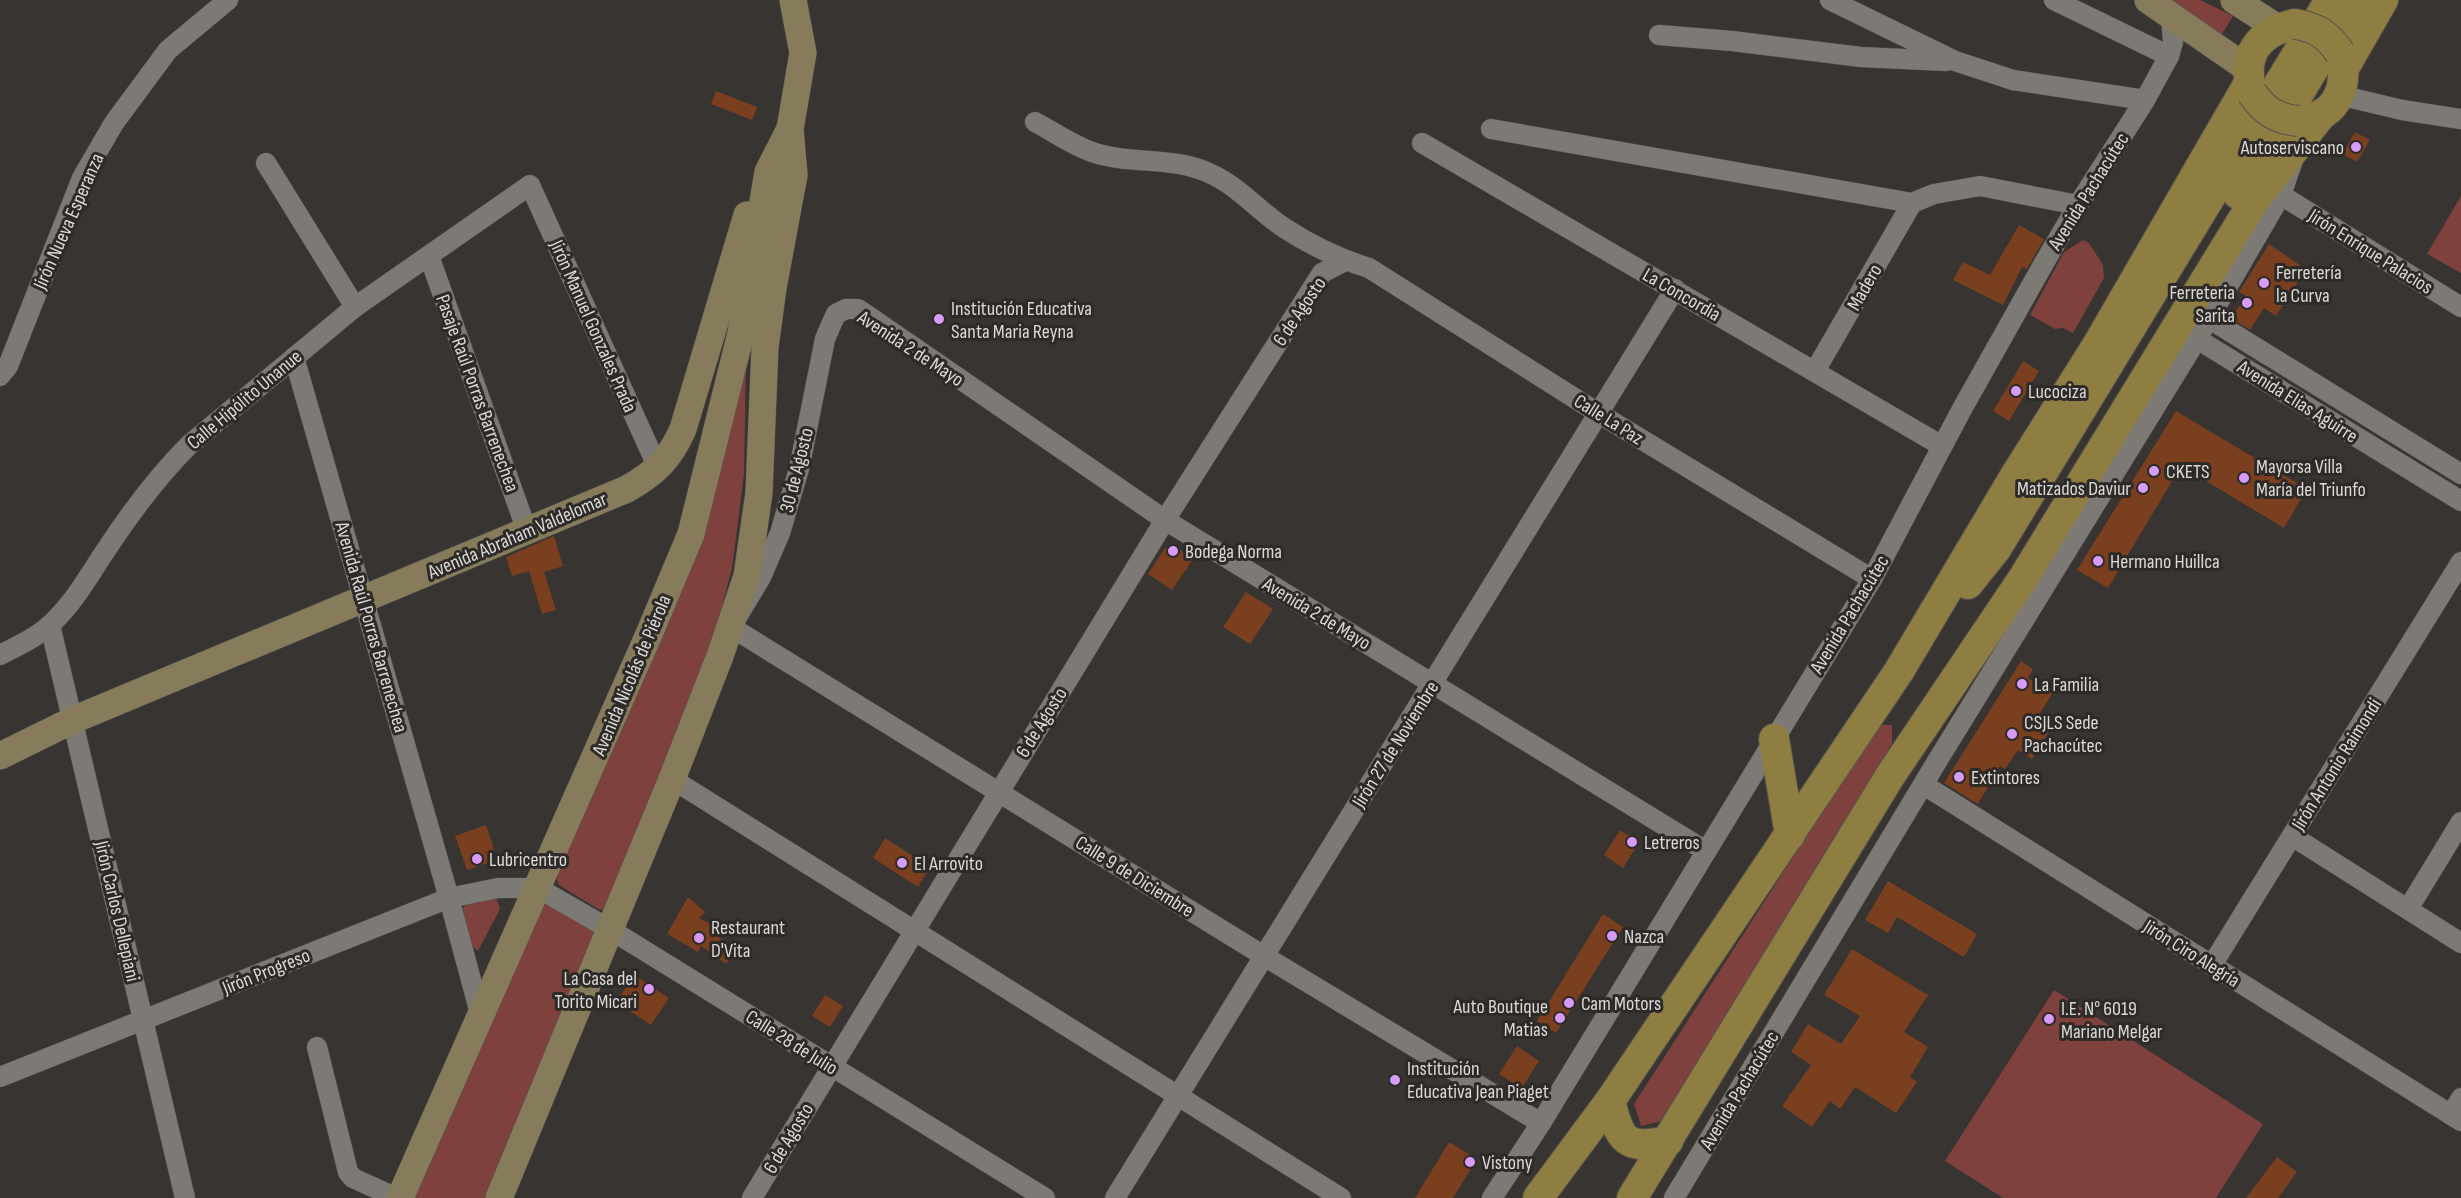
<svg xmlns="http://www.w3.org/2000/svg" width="2461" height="1198" font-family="'Sofia Sans Condensed',sans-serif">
<rect width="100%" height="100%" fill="#373431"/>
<g fill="#7e413e">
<polygon points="2162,0 2200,0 2233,16 2219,39"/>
<polygon points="2461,196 2461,273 2427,254"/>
<polygon points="2083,240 2089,243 2103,265 2104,278 2073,333 2063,328 2055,329 2030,315 2064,252"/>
<polygon points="746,363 744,473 739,514 732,568 709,657 604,910 598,909 559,885 554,872"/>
<polygon points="1878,725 1892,725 1892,744 1662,1121 1641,1126 1634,1104"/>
<polygon points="496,898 500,909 478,951 468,943 463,908 469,899"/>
<polygon points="543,901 595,929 596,937 489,1198 410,1198"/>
<polygon points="2054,990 2263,1124 2216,1198 2003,1198 1945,1161"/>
</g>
<g fill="#7a3f1f">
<polygon points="716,91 757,107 752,120 711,104"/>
<polygon points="2355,132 2370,140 2357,162 2343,154"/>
<polygon points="2019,225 2044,239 2027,269 2022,267 2003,305 1953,280 1963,262 1990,275"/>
<polygon points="2269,244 2306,269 2276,316 2264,308 2250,330 2231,318 2246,296 2239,292"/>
<polygon points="2023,361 2039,371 2009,421 1993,411"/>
<polygon points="2176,411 2307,489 2284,528 2181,466 2108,588 2077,570"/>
<polygon points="554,536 563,566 544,572 556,610 542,614 529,571 512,576 506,557"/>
<polygon points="1174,546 1193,559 1172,590 1148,574 1165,548"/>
<polygon points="1246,592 1273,609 1250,644 1223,627"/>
<polygon points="2021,661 2033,669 2028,678 2052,694 2040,713 2055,722 2032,759 2018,750 2005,769 2000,766 1978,804 1944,783"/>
<polygon points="486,825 494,849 491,862 467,870 455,836"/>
<polygon points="1620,830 1639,842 1623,868 1604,855"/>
<polygon points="885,838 930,867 918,887 873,858"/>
<polygon points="1888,881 1977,934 1964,957 1897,917 1888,933 1865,920"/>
<polygon points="688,897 705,912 699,918 713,925 710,931 736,949 726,964 701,946 698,952 667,934"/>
<polygon points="1603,914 1623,927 1556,1033 1537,1021"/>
<polygon points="1852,949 1928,995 1904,1032 1928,1047 1910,1077 1917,1082 1896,1113 1855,1087 1840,1109 1830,1101 1812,1127 1782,1106 1811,1065 1791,1052 1808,1024 1841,1044 1860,1016 1824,995"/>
<polygon points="634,975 669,998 651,1025 616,1002"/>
<polygon points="825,995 843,1006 830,1027 812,1016"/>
<polygon points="1517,1046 1539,1061 1523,1086 1516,1085 1499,1074"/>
<polygon points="1449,1142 1477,1159 1453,1198 1415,1198"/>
<polygon points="2277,1157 2297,1172 2278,1198 2246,1198"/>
</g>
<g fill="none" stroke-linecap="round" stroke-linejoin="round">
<g stroke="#53514e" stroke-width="21">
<g id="street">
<polyline points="1830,0 1955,61 2013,80 2145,100"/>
<polyline points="2054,0 2169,56"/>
<polyline points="1659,35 1732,41 1861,57 1946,61"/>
<polyline points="2339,95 2402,110 2461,119"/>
<path d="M1035,122C1054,132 1072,145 1092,152C1130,165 1172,156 1209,173C1239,186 1259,212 1286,229C1312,246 1340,259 1369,268L1598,413L1872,579"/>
<polyline points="1491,129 1912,203 1934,194 1980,186 2078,205"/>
<polyline points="1422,143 1942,446"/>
<polyline points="266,163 355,307"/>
<polyline points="2281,195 2461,307"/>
<polyline points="429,256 527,531"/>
<polyline points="2208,318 2461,474"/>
<polyline points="2197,339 2461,501"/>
<polyline points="294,357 449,898 481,1017"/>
<polyline points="1815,371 1912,203"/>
<polyline points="0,376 8,366 82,178 114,123 168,50 228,0"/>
<polyline points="50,625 185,1198"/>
<path d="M0,655C18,646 37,637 51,624C74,603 89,575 106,550C131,512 157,477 189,445L355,307L530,185L658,468"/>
<polyline points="672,779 1341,1198"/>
<polyline points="1924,785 2461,1121"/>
<polyline points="2292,836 2461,943"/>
<polyline points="2408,909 2461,822"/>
<polyline points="2212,965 2461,562"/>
<polyline points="317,1047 348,1172 353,1178 397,1198"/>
<polyline points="0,1077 449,898 498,888 538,888 611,930 1045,1198"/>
<polyline points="2451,1115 2461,1098"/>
<polyline points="1541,1123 1264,956 731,627 761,577 780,533 799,469 825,339 831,325 836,314 846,309 858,309 867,315 1165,520 1706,851"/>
<polyline points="752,1198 1165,520 1322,273 1345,261"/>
<polyline points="1115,1198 1675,289"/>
<polyline points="1492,1198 1541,1123 1872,579 1962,409 2044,263 2078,205 2145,100 2169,56 2173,42 2171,15"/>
<polyline points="1674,1198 1936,763 2197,339 2281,195 2292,163"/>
</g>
</g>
<g stroke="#53514e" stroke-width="28">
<g id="secondary">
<polyline points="2148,0 2248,69"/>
<polyline points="2234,0 2278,28"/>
<path d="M0,756L73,720L627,489C655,473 670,459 683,429L747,215"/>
<polyline points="400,1198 650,632 691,534 741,333 768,172 790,129"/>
<polyline points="499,1198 672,779 720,656 747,576 759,493 765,347 773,288 794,175 790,129 803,53 793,0"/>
</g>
</g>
<g stroke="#53514e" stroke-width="32">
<g id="primary">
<polyline points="2344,68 2383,0"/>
<path d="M2252,93C2241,55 2258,32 2295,24"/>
<path d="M2303,120C2339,115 2349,84 2340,53"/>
<polyline points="2238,194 2355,0"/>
<polyline points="1968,584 1996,549 2330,0"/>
<polyline points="1774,739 1790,835"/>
<path d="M1610,1101C1620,1141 1625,1150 1668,1141"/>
<polyline points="1538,1198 1610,1101 1899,671 2015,476 2098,344 2249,83"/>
<polyline points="1632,1198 1890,776 2022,580 2254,201 2321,115"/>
</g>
</g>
<use href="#street" stroke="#7d7a76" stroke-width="20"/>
<use href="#secondary" stroke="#867c5c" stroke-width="27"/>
<use href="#primary" stroke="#8e7e42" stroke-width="30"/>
<g stroke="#53514e" stroke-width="32" stroke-linecap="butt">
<g id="primary-bridge">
<path d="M2295,24C2316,27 2328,35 2340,53"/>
<path d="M2252,93C2264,111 2277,119 2298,121"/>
</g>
</g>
<use href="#primary-bridge" stroke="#8e7e42" stroke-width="30"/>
</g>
<g fill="#d89bf8" stroke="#2d2a27" stroke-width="2">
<circle cx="2356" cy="147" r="6"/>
<circle cx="2264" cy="283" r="6"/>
<circle cx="2247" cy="303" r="6"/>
<circle cx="939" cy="319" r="6"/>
<circle cx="2016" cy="391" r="6"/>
<circle cx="2154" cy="471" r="6"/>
<circle cx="2244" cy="478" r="6"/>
<circle cx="2143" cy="488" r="6"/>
<circle cx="1173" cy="551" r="6"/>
<circle cx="2098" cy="561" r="6"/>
<circle cx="2022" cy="684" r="6"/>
<circle cx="2012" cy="734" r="6"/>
<circle cx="1959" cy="777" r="6"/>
<circle cx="1632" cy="842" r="6"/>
<circle cx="477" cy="859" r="6"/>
<circle cx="902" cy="863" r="6"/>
<circle cx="1612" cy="936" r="6"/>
<circle cx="699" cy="938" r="6"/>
<circle cx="649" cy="989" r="6"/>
<circle cx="1569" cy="1003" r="6"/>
<circle cx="1560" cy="1018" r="6"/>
<circle cx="2049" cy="1019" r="6"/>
<circle cx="1395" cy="1080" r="6"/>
<circle cx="1470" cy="1162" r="6"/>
</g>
<g text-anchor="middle" stroke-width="6" stroke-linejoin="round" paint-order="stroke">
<g font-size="20" fill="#dbdad8" stroke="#2d2a27" text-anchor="start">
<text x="2344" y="154" text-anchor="end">Autoserviscano</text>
<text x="2276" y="279">Ferretería<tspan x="2276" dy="23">la Curva</tspan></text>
<text x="2235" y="299" text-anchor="end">Ferreteria<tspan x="2235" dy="23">Sarita</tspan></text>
<text x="951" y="315">Institución Educativa<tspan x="951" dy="23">Santa Maria Reyna</tspan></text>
<text x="2028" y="398">Lucociza</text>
<text x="2256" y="473">Mayorsa Villa<tspan x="2256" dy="23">María del Triunfo</tspan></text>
<text x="2166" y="478">CKETS</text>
<text x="2131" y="495" text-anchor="end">Matizados Daviur</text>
<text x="1185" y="558">Bodega Norma</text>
<text x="2110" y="568">Hermano Huillca</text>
<text x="2034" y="691">La Familia</text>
<text x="2024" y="729">CSJLS Sede<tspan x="2024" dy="23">Pachacútec</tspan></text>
<text x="1971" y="784">Extintores</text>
<text x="1644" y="849">Letreros</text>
<text x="489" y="866">Lubricentro</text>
<text x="914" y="870">El Arrovito</text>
<text x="711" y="934">Restaurant<tspan x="711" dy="23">D'Vita</tspan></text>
<text x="1624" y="943">Nazca</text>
<text x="637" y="985" text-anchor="end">La Casa del<tspan x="637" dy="23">Torito Micari</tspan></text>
<text x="1581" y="1010">Cam Motors</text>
<text x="1548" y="1013" text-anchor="end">Auto Boutique<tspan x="1548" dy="23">Matias</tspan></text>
<text x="2061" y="1015">I.E. N° 6019<tspan x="2061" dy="23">Mariano Melgar</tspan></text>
<text x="1407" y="1075">Institución<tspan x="1407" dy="23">Educativa Jean Piaget</tspan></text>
<text x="1482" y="1169">Vistony</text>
</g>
<g font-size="20" fill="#dbdad8" stroke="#2d2a27">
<text transform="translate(2088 191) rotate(-58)" y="7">Avenida Pachacútec</text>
<text transform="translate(68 221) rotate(-66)" y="7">Jirón Nueva Esperanza</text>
<text transform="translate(2371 251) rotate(32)" y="7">Jirón Enrique Palacios</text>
<text transform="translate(1864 287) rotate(-60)" y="7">Madero</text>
<text transform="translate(1682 294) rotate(30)" y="7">La Concordia</text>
<text transform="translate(1299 311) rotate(-56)" y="7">6 de Agosto</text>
<text transform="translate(594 326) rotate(66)" y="7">Jirón Manuel Gonzales Prada</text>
<text transform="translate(911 348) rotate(33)" y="7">Avenida 2 de Mayo</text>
<text transform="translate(478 393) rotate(70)" y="7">Pasaje Raúl Porras Barrenechea</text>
<text transform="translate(244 399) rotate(-40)" y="7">Calle Hipólito Unanue</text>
<text transform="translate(2298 401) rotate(32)" y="7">Avenida Elias Aguirre</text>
<text transform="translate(1609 419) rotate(32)" y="7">Calle La Paz</text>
<text transform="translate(796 470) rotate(-76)" y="7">30 de Agosto</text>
<text transform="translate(517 535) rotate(-23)" y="7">Avenida Abraham Valdelomar</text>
<text transform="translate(1317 613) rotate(31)" y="7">Avenida 2 de Mayo</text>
<text transform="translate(1849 614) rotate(-59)" y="7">Avenida Pachacútec</text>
<text transform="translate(372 627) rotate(74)" y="7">Avenida Raúl Porras Barrenechea</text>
<text transform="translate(631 675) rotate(-67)" y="7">Avenida Nicolás de Piérola</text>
<text transform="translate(1041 722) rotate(-58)" y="7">6 de Agosto</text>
<text transform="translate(1395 744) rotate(-58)" y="7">Jirón 27 de Noviembre</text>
<text transform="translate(2336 764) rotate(-58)" y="7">Jirón Antonio Raimondi</text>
<text transform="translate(1135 876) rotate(32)" y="7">Calle 9 de Diciembre</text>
<text transform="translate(118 911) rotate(77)" y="7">Jirón Carlos Dellepiani</text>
<text transform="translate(2192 953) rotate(32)" y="7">Jirón Ciro Alegría</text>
<text transform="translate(266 971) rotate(-22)" y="7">Jirón Progreso</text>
<text transform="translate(792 1042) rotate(32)" y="7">Calle 28 de Julio</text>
<text transform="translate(1739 1090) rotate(-59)" y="7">Avenida Pachacútec</text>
<text transform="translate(788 1138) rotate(-59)" y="7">6 de Agosto</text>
</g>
</g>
</svg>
